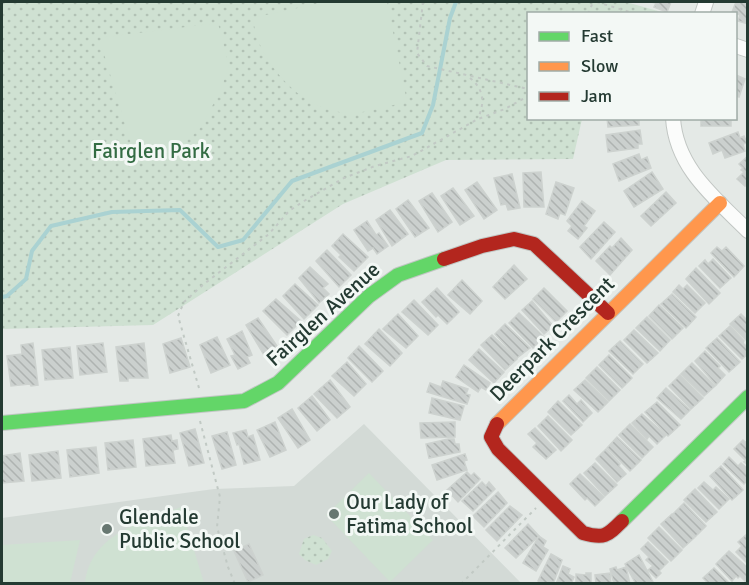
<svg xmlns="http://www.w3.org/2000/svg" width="749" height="585" font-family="Signika,sans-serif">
<defs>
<pattern id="park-dots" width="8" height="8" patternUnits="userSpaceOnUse" patternTransform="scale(1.5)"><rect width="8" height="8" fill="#cfe1d2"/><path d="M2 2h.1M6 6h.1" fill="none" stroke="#b2c2b5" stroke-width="1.8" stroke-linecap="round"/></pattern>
<pattern id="building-back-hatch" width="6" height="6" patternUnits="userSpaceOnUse" patternTransform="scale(1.5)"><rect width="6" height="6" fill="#cbd0ce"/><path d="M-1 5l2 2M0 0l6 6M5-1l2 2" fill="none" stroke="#aeb3b1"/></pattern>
</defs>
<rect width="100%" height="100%" fill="#e4e9e6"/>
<polygon fill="#d3dad6" points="364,424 521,583 2,583 2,518 214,489 294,486"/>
<g fill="url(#park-dots)">
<polygon points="2,2 626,2 665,13 528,14 528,118 582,119 573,159 446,160 343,204 153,325 2,329"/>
<polygon points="313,535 322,538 332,551 328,559 316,565 305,560 299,554 304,539"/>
</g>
<g fill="#cfe1d2">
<path d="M325,2H387L407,102C390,105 364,114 348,113C310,111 279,82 262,49C257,40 255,28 252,18Z"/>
<polygon points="218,23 229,66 220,92 199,130 173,151 137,164 101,44 106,37"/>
<polygon points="369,473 433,540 390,582 326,515"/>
<path d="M181,507L204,583H85C91,534 141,522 181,507Z"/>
<polygon points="80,540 70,583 2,583 2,545"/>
</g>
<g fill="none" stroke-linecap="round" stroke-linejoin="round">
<polyline stroke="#aad2d2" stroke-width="4" points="2,297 7,296 26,279 32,251 51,226 112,212 180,210 218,247 243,240 292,181 422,133 433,105 450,18 456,2"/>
</g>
<g fill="url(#building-back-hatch)" stroke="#cdd2cf" stroke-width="1.5">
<polygon points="651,2 671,2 667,12 654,7 656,3"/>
<polygon points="736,2 748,2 748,24 738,21 740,15 732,12"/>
<polygon points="736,75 745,79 739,97 736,96"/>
<polygon points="736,106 737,120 731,120 731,126 701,126 701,118 736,118"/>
<polygon points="607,118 639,118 639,125 608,127"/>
<polygon points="640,130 642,144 638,144 638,148 608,152 606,135"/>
<polygon points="738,132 740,138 744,136 747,143 743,144 745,151 725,158 722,150 713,154 709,143"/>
<polygon points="639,154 641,160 647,157 651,168 619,181 613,164"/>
<polygon points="748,156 748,184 745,186 737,179 744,172 741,170 743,168 739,164"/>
<polygon points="541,172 544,207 524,207 523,173"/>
<polygon points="652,172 663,189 634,207 624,191"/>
<polygon points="512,174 520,208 508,210 506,204 501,205 494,178"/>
<polygon points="477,182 497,210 484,219 465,190"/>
<polygon points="556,182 574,188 565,215 560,213 558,219 546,214"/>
<polygon points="453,188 474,216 460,225 441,196"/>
<polygon points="666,192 676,203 651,226 641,216"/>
<polygon points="432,193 452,222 438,232 419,201"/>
<polygon points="408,200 429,228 415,237 396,209"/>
<polygon points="582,201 595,211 584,226 587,228 578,239 568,231 572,226 567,221"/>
<polygon points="390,210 408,234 392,246 376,220"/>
<polygon points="367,221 376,235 379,233 388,246 377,254 373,248 368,251 354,230"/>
<polygon points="604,222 615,232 591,259 580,247"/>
<polygon points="343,234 368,257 354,271 339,257 341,255 332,246"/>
<polygon points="621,238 632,250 610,275 596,261 610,246 612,248"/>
<polygon points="717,247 722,251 726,247 744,266 734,277 711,253"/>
<polygon points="327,250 351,275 339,287 316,261"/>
<polygon points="713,259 731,278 720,288 699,266 705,260 708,264"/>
<polygon points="514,265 527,279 505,299 493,287"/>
<polygon points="310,267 328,284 323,288 329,294 319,303 299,278"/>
<polygon points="696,268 720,293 709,304 686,279"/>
<polygon points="462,280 482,301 470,314 448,295"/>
<polygon points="295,284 318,305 304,319 283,296"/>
<polygon points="679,285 683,289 687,285 705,303 695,313 673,292"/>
<polygon points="437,288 459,312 447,324 438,315 436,317 422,302"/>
<polygon points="544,288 567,311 556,322 533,299"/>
<polygon points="672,294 696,317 686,328 661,304"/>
<polygon points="276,299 301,321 287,335 263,311"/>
<polygon points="414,300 438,325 428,335 402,312"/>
<polygon points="532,301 553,326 544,334 522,310"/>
<polygon points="659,305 683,328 672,339 649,316"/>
<polygon points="519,313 544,337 533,348 509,323"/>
<polygon points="398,314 418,336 406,348 383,329"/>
<polygon points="741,314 748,321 748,342 730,324"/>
<polygon points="647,317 670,340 660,351 636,328"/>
<polygon points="258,318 277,346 264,355 246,325"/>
<polygon points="505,324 530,348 517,358 495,334"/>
<polygon points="730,326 744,341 743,343 748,348 748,354 742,359 719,336"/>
<polygon points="379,329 402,353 390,366 365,344"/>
<polygon points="634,330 658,353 647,363 624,340"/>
<polygon points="242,331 252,355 247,357 250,363 238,369 231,356 235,355 227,339"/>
<polygon points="492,335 517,359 505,370 481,345"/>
<polygon points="217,337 230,365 211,373 200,345"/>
<polygon points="181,338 190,367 170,373 163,344"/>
<polygon points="717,338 740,362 729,372 706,348"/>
<polygon points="620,341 643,364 633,374 609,351"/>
<polygon points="33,343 38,385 31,386 30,384 11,386 7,356 22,354 21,345"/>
<polygon points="103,343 107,372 80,375 77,346"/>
<polygon points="144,343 148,378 128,378 128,381 120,381 116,347"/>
<polygon points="359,346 383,371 372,382 348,358"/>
<polygon points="70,347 73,378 45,380 42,350"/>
<polygon points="479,349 504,372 494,383 469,360"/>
<polygon points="705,351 720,366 718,368 725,375 716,385 695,361"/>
<polygon points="609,355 632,378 622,388 599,365"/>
<polygon points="347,362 366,384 354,396 332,376"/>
<polygon points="692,363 715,386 704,396 681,374"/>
<polygon points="464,365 490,383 486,390 481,387 478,392 456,377"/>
<polygon points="597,367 620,390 609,401 586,378"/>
<polygon points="680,375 703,398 691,409 669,386"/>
<polygon points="330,380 350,407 337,418 314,394"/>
<polygon points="585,380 608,402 598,412 574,390"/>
<polygon points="443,381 468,389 466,394 470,395 467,404 427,392 430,383 441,387"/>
<polygon points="666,388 690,410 681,419 657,398"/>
<polygon points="569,395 577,404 581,400 592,413 583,422 563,401"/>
<polygon points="312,396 330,420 317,431 298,408"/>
<polygon points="432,398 464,406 460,420 429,413"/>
<polygon points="558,401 582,425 571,435 548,412"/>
<polygon points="657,402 680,425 668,436 645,412"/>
<polygon points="292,409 310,440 298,448 278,418"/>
<polygon points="642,414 666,435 657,444 649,436 647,439 632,423"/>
<polygon points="548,416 572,440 561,451 538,426"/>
<polygon points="275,422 286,450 270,457 257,430"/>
<polygon points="455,422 455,437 421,438 420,423"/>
<polygon points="630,424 653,447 642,458 619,435"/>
<polygon points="535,428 556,450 546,459 533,447 537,443 528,434"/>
<polygon points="195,429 204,463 189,466 180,433"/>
<polygon points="246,430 248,437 253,435 260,460 244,464 239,444 237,445 233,433"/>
<polygon points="227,432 236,465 222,469 212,436"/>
<polygon points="171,435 172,441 177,440 178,449 173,450 175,463 146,466 143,439"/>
<polygon points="617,437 641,460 630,471 607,448"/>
<polygon points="448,439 454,439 455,444 459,444 460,452 429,458 426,444"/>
<polygon points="133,440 136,467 108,470 105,443"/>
<polygon points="743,440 748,444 748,465 744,462 746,461 734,449"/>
<polygon points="96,447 99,473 70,477 67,450"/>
<polygon points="606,449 620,464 619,466 626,474 617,482 596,459"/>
<polygon points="58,451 61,478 32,481 29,455"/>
<polygon points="20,453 24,481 2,483 2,456"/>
<polygon points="465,454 467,460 464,461 467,470 437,480 432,465"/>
<polygon points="729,457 738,466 741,463 748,469 748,480 744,484 723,464"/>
<polygon points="595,463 617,485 605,496 584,473"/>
<polygon points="721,466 743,490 732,500 710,476"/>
<polygon points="467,472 471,476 474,473 480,479 458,502 447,490"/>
<polygon points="580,474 604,497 595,506 587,498 585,500 570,484"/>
<polygon points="482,482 486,486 489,482 495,489 473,511 462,501"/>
<polygon points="704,482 713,490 716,487 729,499 719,509 698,488"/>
<polygon points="695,489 717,512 706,522 684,500"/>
<polygon points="498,492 507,503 484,527 473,516"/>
<polygon points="684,503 706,526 695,537 673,514"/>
<polygon points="510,506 522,515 497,541 486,530"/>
<polygon points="672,514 694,538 683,548 661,524"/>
<polygon points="528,524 539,536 516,558 505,548"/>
<polygon points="659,527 682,550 671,561 648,538"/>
<polygon points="747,534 748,535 748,564 736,552 742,546 738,542"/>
<polygon points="539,536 546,541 543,547 548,550 536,571 523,563"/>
<polygon points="648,542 668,562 659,571 661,573 656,578 648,570 653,566 646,560 649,557 641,549"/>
<polygon points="249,544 263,575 248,582 234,551"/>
<polygon points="729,551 748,568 747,583 740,576 738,578 736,576 732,581 716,564"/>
<polygon points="551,554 562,560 553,584 543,584 538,581"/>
<polygon points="639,555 653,582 650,584 636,584 625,564"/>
<polygon points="563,566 570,569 568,574 574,577 571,584 556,584"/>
<polygon points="616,567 617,570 626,567 630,584 614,584 610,569"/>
<polygon points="714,568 728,582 726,584 709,584 703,578"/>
<polygon points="586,573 591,573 591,584 576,584 576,574 586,575"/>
<polygon points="610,573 611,584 596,584 595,575"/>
</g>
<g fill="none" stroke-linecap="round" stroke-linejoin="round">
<g stroke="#c1c6c3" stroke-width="16">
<g id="street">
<polyline points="702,14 706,2"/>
<polyline points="736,46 748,50"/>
<path d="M673,118C676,168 715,198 748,231"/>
</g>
</g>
<g stroke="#c0c6c3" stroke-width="16">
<g id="fast">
<polyline points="2,423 244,401 278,383 369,296 398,275 444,259"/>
<polyline points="622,521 748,397"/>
</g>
</g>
<g stroke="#c0c6c3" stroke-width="16">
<polyline id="slow" points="497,424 720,203"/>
</g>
<g stroke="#c0c6c3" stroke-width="16">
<g id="jam">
<polyline points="444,259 482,246 514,239 534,244 608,313"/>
<path d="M497,424L491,437L498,449L583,533C604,539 607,536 622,521"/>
</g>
</g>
<g stroke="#c1c9c4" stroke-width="2" stroke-dasharray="3 4.5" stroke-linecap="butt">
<polyline points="423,2 417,53 427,66 528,89"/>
<polyline points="597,2 636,14"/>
<polyline points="588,14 593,2"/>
<path d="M470,78C484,89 485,103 478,118"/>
<polyline points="199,388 178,316 184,302 204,284 269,234 289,211 304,201 344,178 375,166 412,156 478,119 505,109 528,96"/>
<polyline points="200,421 220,497 217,527 228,567 235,584"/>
<polyline points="461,584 536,508"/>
</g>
<use href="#street" stroke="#fbfcfb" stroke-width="14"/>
<use href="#fast" stroke="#63d668" stroke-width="14"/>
<use href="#slow" stroke="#ff974d" stroke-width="14"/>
<use href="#jam" stroke="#b3261e" stroke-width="14"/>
</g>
<g fill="#677771" stroke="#f3f8f5" stroke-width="2">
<circle cx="334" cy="514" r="6"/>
<circle cx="107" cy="529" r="6"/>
</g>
<g text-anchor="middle" stroke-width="6" stroke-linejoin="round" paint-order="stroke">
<g font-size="21" fill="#336c43" stroke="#f3f8f5">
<text x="151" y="158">Fairglen Park</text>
</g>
<g font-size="21" fill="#243a32" stroke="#f3f8f5">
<text transform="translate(323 314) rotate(-42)" y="7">Fairglen Avenue</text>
<text transform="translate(552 339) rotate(-45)" y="7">Deerpark Crescent</text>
</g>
<g font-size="21" fill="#243a32" stroke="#f3f8f5" text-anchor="start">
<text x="346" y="509">Our Lady of<tspan x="346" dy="24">Fatima School</tspan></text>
<text x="119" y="524">Glendale<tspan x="119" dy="24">Public School</tspan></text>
</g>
</g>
<rect width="749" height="585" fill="none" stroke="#243a32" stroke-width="6"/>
<rect x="527" y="12" width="210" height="108" fill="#f3f8f5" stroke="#a0aca7" stroke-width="1.5"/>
<rect x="539" y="32" width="30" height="9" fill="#63d668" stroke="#a0aca7" stroke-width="1.5"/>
<text x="581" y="42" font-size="18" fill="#243a32">Fast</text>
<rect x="539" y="62" width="30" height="9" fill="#ff974d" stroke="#a0aca7" stroke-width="1.5"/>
<text x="581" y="72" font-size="18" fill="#243a32">Slow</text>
<rect x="539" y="92" width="30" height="9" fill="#b3261e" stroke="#a0aca7" stroke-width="1.5"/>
<text x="581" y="102" font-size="18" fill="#243a32">Jam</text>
</svg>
